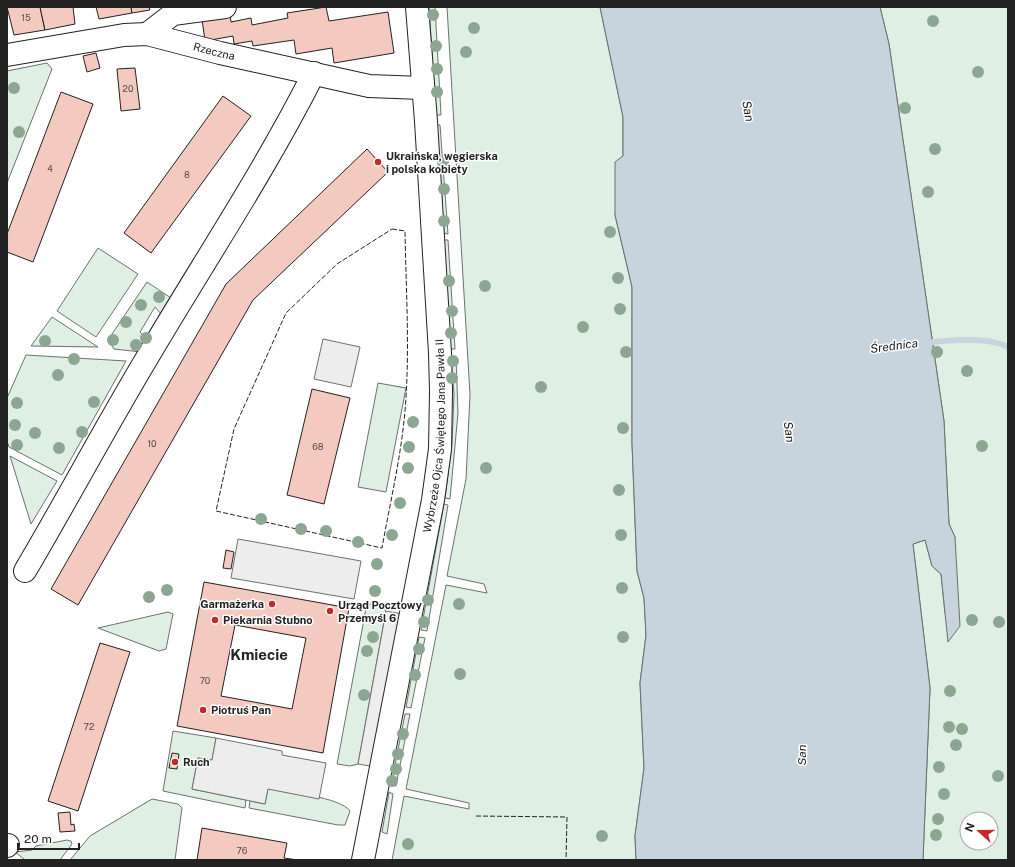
<svg xmlns="http://www.w3.org/2000/svg" width="1015" height="867" font-family="'Public Sans',sans-serif">
<rect width="100%" height="100%" fill="#fff"/>
<g fill="#e0efe3" stroke="#6f6f6f" fill-rule="evenodd">
<polygon points="429,7 435,7 441,115 436,115"/>
<polygon points="447,7 600,7 623,117 623,156 615,215 632,287 632,443 637,571 644,598 646,635 640,683 644,768 635,836 636,860 392,860 404,796 469,809 469,803 406,789 446,585 487,593 484,584 447,576 466,479 470,395"/>
<path d="M880,7H1008V860H923L930,688L913,544L925,540L932,566L941,574L945,613L955,537L949,524L944,421L889,44ZM967,819H991V843H967Z"/>
<polygon points="47,63 52,69 7,183 7,71"/>
<polygon points="437,125 440,125 448,234 444,233"/>
<polygon points="443,240 448,240 455,349 449,349"/>
<polygon points="98,248 138,274 96,337 57,311"/>
<polygon points="147,282 177,302 167,321 155,307 140,332 148,340 141,352 114,349 108,340"/>
<polygon points="52,317 98,347 31,346"/>
<polygon points="26,355 126,361 62,475 9,447 7,441 7,398"/>
<polygon points="456,357 458,413 450,499 445,498 452,444 454,394 451,358"/>
<polygon points="378,383 406,388 386,492 358,487"/>
<polygon points="10,456 57,481 31,524"/>
<polygon points="444,504 448,505 427,631 421,630"/>
<polygon points="367,603 383,608 386,611 358,764 350,766 337,764"/>
<polygon points="168,612 173,614 166,649 159,651 98,628"/>
<polygon points="419,637 425,638 411,708 406,707"/>
<polygon points="405,714 410,714 396,786 391,785"/>
<polygon points="173,731 216,738 212,760 198,758 192,789 246,800 245,808 163,791"/>
<path d="M268,788C287,792 340,797 350,811L345,825H338L249,808L250,801L265,804Z"/>
<polygon points="389,792 393,794 387,834 382,832"/>
<polygon points="152,799 178,804 182,808 175,860 70,860 90,836"/>
<polygon points="67,840 71,841 72,844 60,860 25,860 15,852 32,850 36,846"/>
</g>
<g fill="#ededed" stroke="#6f6f6f">
<polygon points="323,339 360,347 351,387 314,379"/>
<polygon points="238,539 361,561 354,599 231,578"/>
<polygon points="386,611 403,614 375,767 358,764"/>
<polygon points="216,738 282,751 282,755 326,763 319,799 268,789 265,804 192,789 198,758 212,760"/>
</g>
<polygon fill="#c7d3dd" stroke="#6f6f6f" points="600,7 880,7 889,44 944,421 949,524 955,537 960,626 948,642 941,574 932,566 925,540 913,544 930,688 923,860 636,860 635,836 644,768 640,683 646,635 644,598 637,571 632,443 632,287 615,215 615,162 623,156 623,117"/>
<g fill="none" stroke-linecap="round" stroke-linejoin="round">
<path stroke="#c7d3dd" stroke-width="6" d="M925,343C948,340 987,336 1008,347"/>
</g>
<g fill="#f3c9c0" stroke="#222" fill-rule="evenodd">
<polygon points="7,7 40,7 45,30 14,35"/>
<polygon points="40,7 73,7 75,24 45,30"/>
<polygon points="96,7 131,7 132,13 99,19"/>
<polygon points="131,7 149,7 150,10 132,13"/>
<polygon points="326,7 329,21 388,12 394,53 334,63 332,48 296,54 294,40 253,46 252,41 234,44 233,36 205,41 202,19 230,14 231,22 251,18 252,25 288,18 287,13"/>
<polygon points="96,53 100,68 87,72 83,56"/>
<polygon points="135,68 140,109 121,111 117,69"/>
<polygon points="61,92 93,104 33,262 7,252 7,234"/>
<polygon points="223,96 251,116 151,253 124,233"/>
<polygon points="367,149 388,172 253,300 78,605 51,589 226,284"/>
<polygon points="312,389 350,398 324,504 287,495"/>
<polygon points="226,550 234,552 231,569 223,568"/>
<path d="M204,582L349,608L323,753L177,726ZM235,625L306,638L292,709L221,696Z"/>
<polygon points="100,643 130,652 78,811 48,801"/>
<polygon points="172,753 179,754 177,769 169,768"/>
<polygon points="70,812 71,825 74,824 75,831 60,832 58,813"/>
<polygon points="202,828 287,843 284,858 298,860 197,860"/>
</g>
<g fill="none" stroke-linecap="round" stroke-linejoin="round">
<g stroke="#222" stroke-width="24">
<g id="minor">
<polyline points="147,34 173,14 225,7"/>
<path id="s1" d="M7,55L124,35L147,34L220,53L369,86L422,88"/>
<path d="M25,571C67,500 105,428 147,358C203,263 264,172 314,73"/>
<polyline points="7,846 8,845"/>
<path id="s2" d="M363,860L433,500L440,449L441,392L440,353L426,121L417,7"/>
</g>
</g>
<use href="#minor" stroke="#fff" stroke-width="22"/>
<g stroke="#222" stroke-width="1" stroke-dasharray="5 2" stroke-linecap="butt">
<path d="M392,229L405,231C406,291 410,351 405,411C401,457 390,503 382,548L216,511L234,429L286,313L337,264Z"/>
<polyline points="476,816 567,817 566,860"/>
</g>
</g>
<g fill="#8da692">
<circle cx="433" cy="15" r="6"/>
<circle cx="933" cy="21" r="6"/>
<circle cx="474" cy="28" r="6"/>
<circle cx="436" cy="46" r="6"/>
<circle cx="466" cy="52" r="6"/>
<circle cx="437" cy="69" r="6"/>
<circle cx="978" cy="72" r="6"/>
<circle cx="14" cy="88" r="6"/>
<circle cx="437" cy="92" r="6"/>
<circle cx="905" cy="108" r="6"/>
<circle cx="19" cy="132" r="6"/>
<circle cx="935" cy="149" r="6"/>
<circle cx="443" cy="163" r="6"/>
<circle cx="444" cy="189" r="6"/>
<circle cx="928" cy="192" r="6"/>
<circle cx="444" cy="221" r="6"/>
<circle cx="610" cy="232" r="6"/>
<circle cx="618" cy="278" r="6"/>
<circle cx="449" cy="281" r="6"/>
<circle cx="485" cy="286" r="6"/>
<circle cx="159" cy="297" r="6"/>
<circle cx="141" cy="305" r="6"/>
<circle cx="620" cy="309" r="6"/>
<circle cx="452" cy="311" r="6"/>
<circle cx="126" cy="322" r="6"/>
<circle cx="583" cy="327" r="6"/>
<circle cx="451" cy="333" r="6"/>
<circle cx="146" cy="338" r="6"/>
<circle cx="113" cy="340" r="6"/>
<circle cx="45" cy="341" r="6"/>
<circle cx="136" cy="345" r="6"/>
<circle cx="626" cy="352" r="6"/>
<circle cx="937" cy="352" r="6"/>
<circle cx="74" cy="359" r="6"/>
<circle cx="453" cy="361" r="6"/>
<circle cx="967" cy="371" r="6"/>
<circle cx="58" cy="375" r="6"/>
<circle cx="452" cy="378" r="6"/>
<circle cx="541" cy="387" r="6"/>
<circle cx="94" cy="402" r="6"/>
<circle cx="17" cy="403" r="6"/>
<circle cx="413" cy="422" r="6"/>
<circle cx="15" cy="425" r="6"/>
<circle cx="623" cy="428" r="6"/>
<circle cx="82" cy="432" r="6"/>
<circle cx="35" cy="433" r="6"/>
<circle cx="17" cy="445" r="6"/>
<circle cx="982" cy="446" r="6"/>
<circle cx="409" cy="447" r="6"/>
<circle cx="59" cy="448" r="6"/>
<circle cx="408" cy="468" r="6"/>
<circle cx="486" cy="468" r="6"/>
<circle cx="619" cy="490" r="6"/>
<circle cx="400" cy="503" r="6"/>
<circle cx="261" cy="519" r="6"/>
<circle cx="301" cy="529" r="6"/>
<circle cx="326" cy="531" r="6"/>
<circle cx="392" cy="535" r="6"/>
<circle cx="621" cy="535" r="6"/>
<circle cx="358" cy="542" r="6"/>
<circle cx="377" cy="564" r="6"/>
<circle cx="622" cy="588" r="6"/>
<circle cx="167" cy="590" r="6"/>
<circle cx="375" cy="591" r="6"/>
<circle cx="149" cy="597" r="6"/>
<circle cx="428" cy="600" r="6"/>
<circle cx="459" cy="604" r="6"/>
<circle cx="972" cy="620" r="6"/>
<circle cx="424" cy="622" r="6"/>
<circle cx="999" cy="622" r="6"/>
<circle cx="373" cy="637" r="6"/>
<circle cx="623" cy="637" r="6"/>
<circle cx="419" cy="649" r="6"/>
<circle cx="367" cy="651" r="6"/>
<circle cx="460" cy="674" r="6"/>
<circle cx="415" cy="675" r="6"/>
<circle cx="950" cy="691" r="6"/>
<circle cx="364" cy="695" r="6"/>
<circle cx="949" cy="727" r="6"/>
<circle cx="962" cy="729" r="6"/>
<circle cx="403" cy="734" r="6"/>
<circle cx="956" cy="745" r="6"/>
<circle cx="398" cy="754" r="6"/>
<circle cx="939" cy="767" r="6"/>
<circle cx="396" cy="769" r="6"/>
<circle cx="998" cy="776" r="6"/>
<circle cx="392" cy="781" r="6"/>
<circle cx="944" cy="794" r="6"/>
<circle cx="938" cy="819" r="6"/>
<circle cx="936" cy="835" r="6"/>
<circle cx="602" cy="836" r="6"/>
<circle cx="408" cy="844" r="6"/>
</g>
<g fill="#c62828" stroke="#fff" stroke-width="1.5">
<circle cx="378" cy="162" r="4"/>
<circle cx="272" cy="604" r="4"/>
<circle cx="330" cy="611" r="4"/>
<circle cx="215" cy="620" r="4"/>
<circle cx="203" cy="710" r="4"/>
<circle cx="175" cy="762" r="4"/>
</g>
<g text-anchor="middle" stroke-width="3" stroke-linejoin="round" paint-order="stroke">
<g font-size="9" fill="#564c4a">
<text x="26" y="21">15</text>
<text x="128" y="92">20</text>
<text x="50" y="172">4</text>
<text x="187" y="178">8</text>
<text x="152" y="447">10</text>
<text x="318" y="450">68</text>
<text x="205" y="684">70</text>
<text x="89" y="730">72</text>
<text x="242" y="854">76</text>
</g>
<g font-size="11" fill="#222" stroke="#fff">
<text dy="4" stroke="none"><textPath href="#s1" startOffset="211">Rzeczna</textPath></text>
<text dy="4" stroke="none"><textPath href="#s2" startOffset="431">Wybrzeże Ojca Świętego Jana Pawła II</textPath></text>
</g>
<g font-size="11" font-weight="bold" fill="#222" stroke="#fff" text-anchor="start">
<text x="386" y="160">Ukraińska, węgierska<tspan x="386" dy="13">i polska kobiety</tspan></text>
<text x="264" y="608" text-anchor="end">Garmażerka</text>
<text x="338" y="609">Urząd Pocztowy<tspan x="338" dy="13">Przemyśl 6</tspan></text>
<text x="223" y="624">Piekarnia Stubno</text>
<text x="211" y="714">Piotruś Pan</text>
<text x="183" y="766">Ruch</text>
</g>
<g font-size="12" font-style="italic" fill="#222" stroke="#fff">
<text transform="translate(748 111) rotate(80)" y="4">San</text>
<text transform="translate(894 346) rotate(-7)" y="4">Średnica</text>
<text transform="translate(789 432) rotate(83)" y="4">San</text>
<text transform="translate(802 755) rotate(-90)" y="4">San</text>
</g>
<g font-size="15" font-weight="bold" fill="#222" stroke="#fff">
<text x="259" y="660">Kmiecie</text>
</g>
</g>
<rect width="1015" height="867" fill="none" stroke="#222222" stroke-width="16"/>
<g transform="translate(979 831) rotate(291)"><circle r="19" fill="#ffffff" stroke="#a7a7a7"/>
<path d="M0-3L7 15L0 10L-7 15Z" fill="#c62828"/>
<text y="-6" font-size="11" font-weight="bold" text-anchor="middle" fill="#222222">N</text>
</g>
<path d="M18 843v6h61v-6" fill="none" stroke="#222222" stroke-width="2"/>
<text x="24" y="843" font-size="12" fill="#222222" stroke="#ffffff" stroke-width="3" paint-order="stroke">20 m</text>
</svg>
